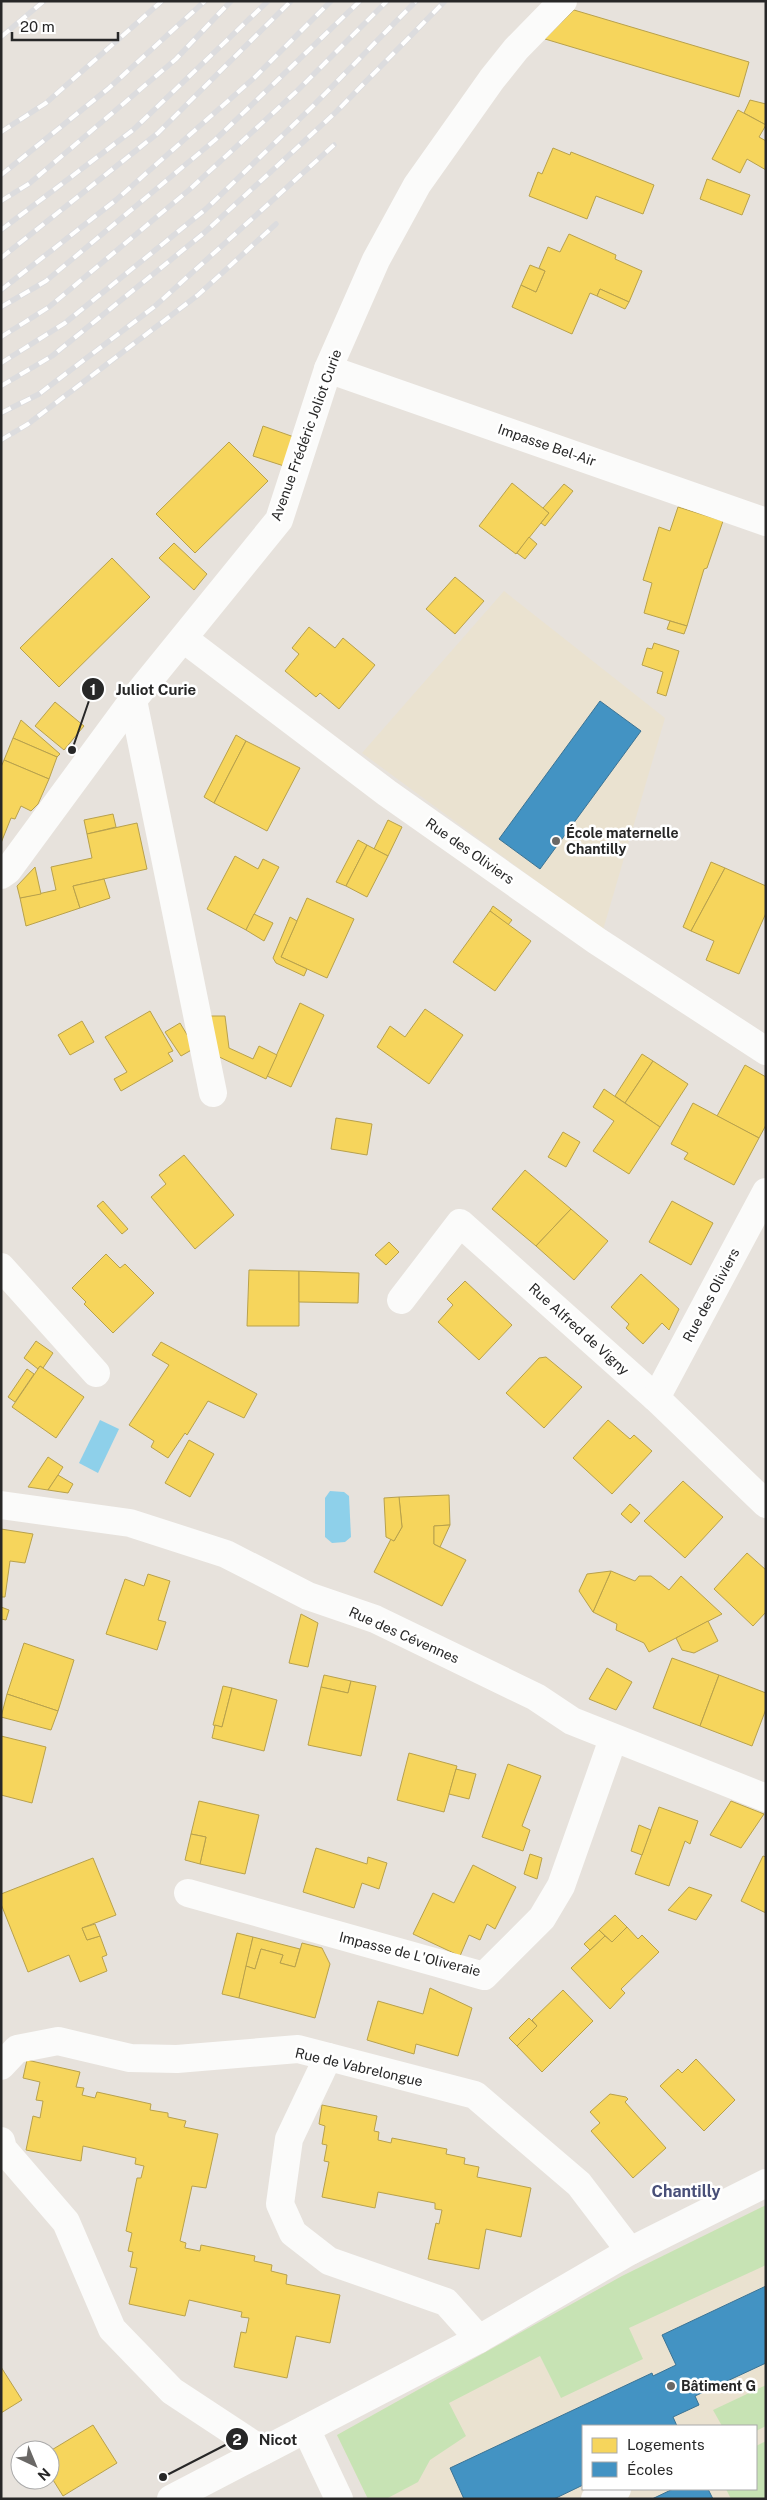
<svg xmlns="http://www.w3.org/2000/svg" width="767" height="2500" font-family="'Public Sans',sans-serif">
<rect width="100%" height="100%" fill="#e7e2dc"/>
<g fill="#eae2d0" fill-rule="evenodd">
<polygon points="504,591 665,718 603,930 362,753"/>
<path d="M766,2205V2499H368L337,2435L622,2276ZM583,2426H756V2489H583Z"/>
</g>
<g fill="#c7e3b4">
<polygon points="766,2205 766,2265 629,2328 643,2359 561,2398 540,2356 449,2403 466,2436 430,2460 418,2482 386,2499 368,2499 337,2435 622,2276"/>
<polygon points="766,2385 766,2426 756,2431 756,2426 722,2426 713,2410"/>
<polygon points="766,2441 766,2498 731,2499 726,2489 756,2489 756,2446"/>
</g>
<g fill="#8ed0ea">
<polygon points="100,1420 119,1429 98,1473 79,1463"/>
<polygon points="330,1491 344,1492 349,1496 351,1537 345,1542 332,1543 325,1537 325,1498"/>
</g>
<g fill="#f6d55c" stroke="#b8a14c">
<polygon points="574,10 749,62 739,97 545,39"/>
<polygon points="750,100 766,104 766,125 744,113"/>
<polygon points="738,110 766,125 759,137 766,141 766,170 747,159 740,173 712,159"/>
<polygon points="553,148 570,155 571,152 654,185 643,214 596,196 587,219 529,196 538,172 542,174"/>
<polygon points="707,179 750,195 742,215 700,199"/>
<polygon points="569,234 616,255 615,259 642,271 629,302 600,289 597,296 590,293 572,334 512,307 521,285 536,292 545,271 539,268 548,247 560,252"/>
<polygon points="530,265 545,271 536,292 521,285"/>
<polygon points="600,289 629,302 625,309 597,296"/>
<polygon points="263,426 294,437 284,466 253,456"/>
<polygon points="229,442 268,481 195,553 156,514"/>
<polygon points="512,483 549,513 516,554 479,526"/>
<polygon points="564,484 573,491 545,526 541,523 549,513 543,508"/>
<polygon points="678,507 723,521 707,568 704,569 687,626 644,613 652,583 643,580 659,527 670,531"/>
<polygon points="529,537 537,544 525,559 517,553"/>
<polygon points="174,543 207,574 194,590 159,558"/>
<polygon points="112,558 150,597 59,687 20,648"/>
<polygon points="455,577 484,601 455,634 426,609"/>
<polygon points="670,621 687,626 684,634 667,629"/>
<polygon points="309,627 335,648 343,638 375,665 339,709 320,693 316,697 285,671 299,654 292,648"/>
<polygon points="654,643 679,651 666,696 657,693 663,672 642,665 647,648 652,649"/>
<polygon points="55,702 84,726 64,750 35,726"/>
<polygon points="21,720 60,754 57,757 13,738"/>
<polygon points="236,735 246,741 214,803 204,797"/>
<polygon points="13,738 57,757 49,779 4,760"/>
<polygon points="246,741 300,768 267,831 214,803"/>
<polygon points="4,760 49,779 38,804 31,811 21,806 15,819 11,818 1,843 1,767"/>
<polygon points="113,814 116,827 87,834 84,820"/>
<polygon points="388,820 402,827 388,856 374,849"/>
<polygon points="137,823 147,869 73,886 80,908 26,926 20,898 56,890 51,867 92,858 87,834"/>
<polygon points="358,840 367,845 346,886 336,882"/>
<polygon points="367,845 388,856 367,897 346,886"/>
<polygon points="235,856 258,869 263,859 279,867 246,930 207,909"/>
<polygon points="711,862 725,868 691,931 683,927"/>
<polygon points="35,867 41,894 20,898 17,886"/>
<polygon points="725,868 766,886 766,913 739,974 706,960 714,941 691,931"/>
<polygon points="104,879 110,898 80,908 73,886"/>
<polygon points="307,898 354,919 327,978 281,957"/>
<polygon points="493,906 512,920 508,925 490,911"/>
<polygon points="490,911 531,941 495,991 453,962"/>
<polygon points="254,914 273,923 264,941 246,930"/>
<polygon points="290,917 297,921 281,957 307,969 304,976 276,963 273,958"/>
<polygon points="300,1003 324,1015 291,1087 267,1076"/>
<polygon points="425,1009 463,1035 429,1084 377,1047 390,1026 405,1037"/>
<polygon points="150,1011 173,1051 168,1053 173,1061 121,1091 114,1079 127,1072 105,1037"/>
<polygon points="207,1016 225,1016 229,1048 253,1059 259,1046 277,1055 266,1079 215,1055"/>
<polygon points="82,1021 94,1042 70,1055 58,1035"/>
<polygon points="180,1023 195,1048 181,1056 165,1032"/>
<polygon points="642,1054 653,1061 625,1103 615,1096"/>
<polygon points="653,1061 688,1084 660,1127 625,1103"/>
<polygon points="745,1065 766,1077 766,1125 759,1138 717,1116"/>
<polygon points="604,1089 660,1127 629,1174 593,1151 614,1121 593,1107"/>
<polygon points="693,1103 759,1138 734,1185 684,1159 688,1153 671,1144"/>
<polygon points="336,1118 372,1124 367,1155 331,1149"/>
<polygon points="563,1132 580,1142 566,1167 548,1157"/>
<polygon points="184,1155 234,1215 195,1249 151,1197 166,1184 159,1175"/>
<polygon points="525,1170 571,1209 536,1246 492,1209"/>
<polygon points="103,1201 128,1229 122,1234 97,1206"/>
<polygon points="672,1201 713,1223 691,1265 649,1242"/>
<polygon points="571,1209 608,1241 574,1280 536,1246"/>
<polygon points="389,1242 399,1252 386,1265 375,1255"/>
<polygon points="106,1254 120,1268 125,1264 154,1293 113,1333 84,1304 86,1302 72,1288"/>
<polygon points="249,1270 299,1271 299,1326 247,1326"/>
<polygon points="299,1271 359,1273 358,1303 299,1302"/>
<polygon points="641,1274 679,1309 669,1330 662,1323 643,1344 626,1328 629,1324 611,1307"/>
<polygon points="465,1281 512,1325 479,1360 438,1322 453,1305 447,1299"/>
<polygon points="36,1341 53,1353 43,1368 40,1366 38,1369 24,1358"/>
<polygon points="161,1342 257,1394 244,1418 208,1401 187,1435 185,1433 168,1458 151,1447 154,1441 129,1425 169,1365 152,1355"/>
<polygon points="546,1357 582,1387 544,1428 506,1393 539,1358"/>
<polygon points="40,1366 84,1397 56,1438 12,1407"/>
<polygon points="27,1369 34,1374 15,1402 8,1397"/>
<polygon points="608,1420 630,1439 634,1435 652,1451 612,1494 573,1458"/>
<polygon points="189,1440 214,1454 190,1497 165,1483"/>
<polygon points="48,1457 63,1467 58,1475 48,1490 28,1487"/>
<polygon points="58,1475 73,1484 68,1493 48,1490"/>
<polygon points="683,1481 723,1517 685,1558 644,1521"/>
<polygon points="449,1495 450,1525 434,1526 434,1544 466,1560 442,1606 374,1572 391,1539 394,1541 402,1527 399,1497"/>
<polygon points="399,1497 402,1527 394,1541 386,1537 384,1498"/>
<polygon points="630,1504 640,1513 631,1523 621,1514"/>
<polygon points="450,1525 440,1547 434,1544 434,1526"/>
<polygon points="1,1529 33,1534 25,1563 10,1561 5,1597 1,1597"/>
<polygon points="747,1553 766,1570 766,1612 753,1626 714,1589"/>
<polygon points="611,1571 635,1581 639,1576 651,1576 669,1590 681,1576 722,1614 649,1652 644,1643 616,1630 617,1624 593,1612"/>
<polygon points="611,1571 593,1612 579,1591 587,1574"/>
<polygon points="148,1574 170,1581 158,1620 166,1622 157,1650 106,1634 125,1579 144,1586"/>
<polygon points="1,1607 9,1610 6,1620 1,1619"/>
<polygon points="301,1614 318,1623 308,1667 289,1663"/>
<polygon points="708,1621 718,1641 694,1653 682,1650 676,1638"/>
<polygon points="24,1643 74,1660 58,1711 7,1694"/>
<polygon points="672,1658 719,1675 700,1726 653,1708"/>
<polygon points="607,1668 632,1682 616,1710 589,1699"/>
<polygon points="324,1675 351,1681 348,1693 321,1687"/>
<polygon points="719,1675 766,1693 766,1709 752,1746 700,1726"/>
<polygon points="351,1681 376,1686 361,1756 308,1745 321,1687 348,1693"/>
<polygon points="223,1686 232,1688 222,1727 213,1725"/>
<polygon points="232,1688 277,1700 264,1751 212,1738 215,1725 222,1727"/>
<polygon points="7,1694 58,1711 51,1730 1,1717"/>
<polygon points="1,1736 46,1747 32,1803 1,1795"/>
<polygon points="409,1753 457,1766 444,1812 397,1800"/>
<polygon points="508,1764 541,1776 522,1826 530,1830 523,1851 482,1837"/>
<polygon points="456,1769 476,1774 469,1799 449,1794"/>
<polygon points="199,1801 259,1815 245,1874 200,1864 206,1837 191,1834"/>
<polygon points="731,1801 764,1814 741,1848 710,1835"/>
<polygon points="659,1807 698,1821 690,1844 685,1841 669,1886 635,1874"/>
<polygon points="639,1825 651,1830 642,1855 631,1851"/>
<polygon points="191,1834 206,1837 200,1864 185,1860"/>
<polygon points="316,1848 367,1864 368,1857 387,1863 379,1889 362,1883 354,1908 303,1892"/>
<polygon points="530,1854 542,1858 537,1879 524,1874"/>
<polygon points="763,1856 766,1857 766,1913 741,1901"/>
<polygon points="93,1858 116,1915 82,1928 87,1940 100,1936 107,1955 102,1957 107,1971 80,1982 69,1955 28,1972 1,1904 1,1894"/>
<polygon points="473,1865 516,1887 495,1929 487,1924 480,1940 469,1935 460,1956 413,1934 433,1893 454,1903"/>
<polygon points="689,1887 712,1895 696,1920 668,1910"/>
<polygon points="615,1915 627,1927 612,1942 599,1930"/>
<polygon points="95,1924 100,1936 87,1940 82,1928"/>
<polygon points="627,1927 638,1939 642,1935 659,1952 621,1989 625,1993 610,2009 571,1968 605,1936 612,1942"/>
<polygon points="599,1930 605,1936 590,1950 584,1944"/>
<polygon points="237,1933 253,1937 239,1998 222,1994"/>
<polygon points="253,1937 300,1949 295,1967 280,1963 283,1955 261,1949 255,1969 246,1966"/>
<polygon points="302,1943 322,1948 330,1964 315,2018 239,1998 246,1966 255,1969 261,1949 283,1955 280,1963 295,1967"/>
<polygon points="430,1988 472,2008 458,2056 416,2044 414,2054 367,2040 378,2001 423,2014"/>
<polygon points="563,1990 593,2021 542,2072 517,2046 537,2026 532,2020"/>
<polygon points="529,2018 537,2026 517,2046 509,2038"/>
<polygon points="696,2059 735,2100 704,2131 660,2086 678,2069 682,2073"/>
<polygon points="27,2060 80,2072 76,2087 84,2088 82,2095 95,2098 97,2092 151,2104 150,2110 168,2113 168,2117 186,2121 184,2127 218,2134 206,2188 192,2186 180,2241 186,2243 185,2248 200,2251 201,2245 255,2256 254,2261 272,2265 271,2271 287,2275 286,2284 340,2295 330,2343 296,2336 287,2378 234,2367 241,2332 246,2333 249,2318 241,2317 242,2312 189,2300 185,2316 129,2304 137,2268 130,2267 133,2252 128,2251 132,2233 126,2231 137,2178 141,2178 144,2166 135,2164 136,2158 83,2146 81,2161 26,2150 33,2116 40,2118 43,2101 36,2100 40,2082 23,2078"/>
<polygon points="610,2094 626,2097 628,2099 625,2102 666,2148 633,2178 591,2131 600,2123 590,2112"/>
<polygon points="322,2105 377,2116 374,2131 379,2132 378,2140 391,2143 392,2138 447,2149 446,2154 465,2158 464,2164 479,2167 477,2177 531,2188 521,2237 486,2229 479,2269 428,2259 436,2223 439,2224 442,2210 435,2209 435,2203 378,2192 375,2208 322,2197 329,2162 324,2161 327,2145 322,2144 325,2126 319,2124"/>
<polygon points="1,2367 22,2400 1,2413"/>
<polygon points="93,2425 117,2463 63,2496 50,2475 58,2470 50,2457 50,2451"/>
</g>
<g fill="#4393c3" stroke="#3b7394">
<polygon points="600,701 641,731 540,869 499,839"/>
<polygon points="766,2286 766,2363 695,2396 699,2405 673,2417 677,2426 583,2426 583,2485 554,2499 464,2499 450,2468 652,2373 653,2376 676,2365 662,2335"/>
<polygon points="673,2489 708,2489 713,2499 652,2499"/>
</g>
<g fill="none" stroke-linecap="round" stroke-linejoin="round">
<g stroke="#fbfbfa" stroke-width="28">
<polyline points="328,369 766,522"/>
<polyline points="184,639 387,793 597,941 766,1051"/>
<polyline points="133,700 213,1093"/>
<polyline points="1,875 8,870 133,700 279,520 328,369 376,260 417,185 492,79 516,49 563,1"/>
<polyline points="1,1267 96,1373"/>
<polyline points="401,1300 460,1223 656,1398 766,1504"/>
<polyline points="656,1398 766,1192"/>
<polyline points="1,1505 130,1523 226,1554 308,1596 375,1619 536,1697 572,1721 766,1798"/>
<polyline points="188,1893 484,1976 542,1918 561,1886 613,1739"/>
<polyline points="328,2057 289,2139 280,2204 293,2233 329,2261 446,2302 479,2339"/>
<polyline points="1,2066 17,2049 58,2041 130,2058 177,2059 298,2049 475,2095 579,2184 630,2251"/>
<polyline points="1,2141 3,2149 66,2222 112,2329 172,2391 263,2451"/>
<polyline points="306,2429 339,2499"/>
<polyline points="171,2499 479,2339 630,2251 766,2183"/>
<polyline points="595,2499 617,2489"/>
</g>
<g stroke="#dcdcde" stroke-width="5.5">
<g id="rail">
<polyline points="1,37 44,1"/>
<polyline points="1,132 46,103 162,1"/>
<polyline points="1,175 109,88 205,1"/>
<polyline points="1,201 30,183 176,59 231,1"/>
<polyline points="1,230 133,130 268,1"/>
<polyline points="1,258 158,133 291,1"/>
<polyline points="1,290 116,200 254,78 331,1"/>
<polyline points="1,307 46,281 215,140 360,1"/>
<polyline points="1,337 49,307 189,190 297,91 387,1"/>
<polyline points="1,363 65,323 206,209 312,107 416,1"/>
<polyline points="1,386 52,356 204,233 336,112 445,1"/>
<polyline points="1,413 39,394 154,307 334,145"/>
<polyline points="1,440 28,424 198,295 276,224"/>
</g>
</g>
<use href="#rail" stroke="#fff" stroke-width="4" stroke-dasharray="11" stroke-linecap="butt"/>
</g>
<g fill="#6a6866" stroke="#fff" stroke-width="2">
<circle cx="556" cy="841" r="5"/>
<circle cx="671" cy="2386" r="5"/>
</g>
<g text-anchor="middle" stroke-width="5" stroke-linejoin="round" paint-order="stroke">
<g font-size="14" fill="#272727" stroke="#fff">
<text transform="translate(306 435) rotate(-70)" y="5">Avenue Frédéric Joliot Curie</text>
<text transform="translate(547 445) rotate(19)" y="5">Impasse Bel-Air</text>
<text transform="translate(470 851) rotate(35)" y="5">Rue des Oliviers</text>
<text transform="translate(711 1295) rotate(-62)" y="5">Rue des Oliviers</text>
<text transform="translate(579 1329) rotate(42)" y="5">Rue Alfred de Vigny</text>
<text transform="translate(404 1635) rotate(24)" y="5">Rue des Cévennes</text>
<text transform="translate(410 1954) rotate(14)" y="5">Impasse de L'Oliveraie</text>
<text transform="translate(359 2067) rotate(13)" y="5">Rue de Vabrelongue</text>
</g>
<g font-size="14" font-weight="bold" fill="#272727" stroke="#fff" text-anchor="start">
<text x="566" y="838">École maternelle<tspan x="566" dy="16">Chantilly</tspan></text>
<text x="681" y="2391">Bâtiment G</text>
</g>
<g font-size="16" font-weight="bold" fill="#484f78" stroke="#fff">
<text x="686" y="2197">Chantilly</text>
</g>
</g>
<path fill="none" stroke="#272727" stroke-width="2" d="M72 750L93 689M163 2477L237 2439"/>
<g fill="#272727" stroke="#fff" stroke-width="2">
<circle cx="72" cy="750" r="5"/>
<circle cx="163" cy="2477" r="5"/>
<circle cx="93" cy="689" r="12"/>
<circle cx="237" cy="2439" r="12"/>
</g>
<g font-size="15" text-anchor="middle" font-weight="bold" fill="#fff">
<text x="93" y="695">1</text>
<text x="237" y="2445">2</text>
</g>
<g font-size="15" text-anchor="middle" font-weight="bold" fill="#272727" stroke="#fff" stroke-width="5" stroke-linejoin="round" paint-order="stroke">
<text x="156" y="695">Juliot Curie</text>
<text x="278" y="2445">Nicot</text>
</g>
<rect width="767" height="2500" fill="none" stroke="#272727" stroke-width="5"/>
<rect x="582" y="2425" width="175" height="65" fill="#ffffff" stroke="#a9a9a9"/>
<rect x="592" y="2438" width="25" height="15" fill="#f6d55c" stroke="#a9a9a9"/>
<text x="627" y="2450" font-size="15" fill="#272727">Logements</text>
<rect x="592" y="2462" width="25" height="15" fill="#4393c3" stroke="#a9a9a9"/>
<text x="627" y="2475" font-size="15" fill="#272727">Écoles</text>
<g transform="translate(35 2465) rotate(136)"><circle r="24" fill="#ffffff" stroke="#a9a9a9"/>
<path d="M0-4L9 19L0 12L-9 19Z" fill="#6a6866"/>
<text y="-8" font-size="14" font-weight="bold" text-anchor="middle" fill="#272727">N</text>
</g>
<path d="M12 32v8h106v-8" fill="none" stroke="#272727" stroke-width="2.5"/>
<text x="20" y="32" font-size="15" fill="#272727" stroke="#ffffff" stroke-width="4" paint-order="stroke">20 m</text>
</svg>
